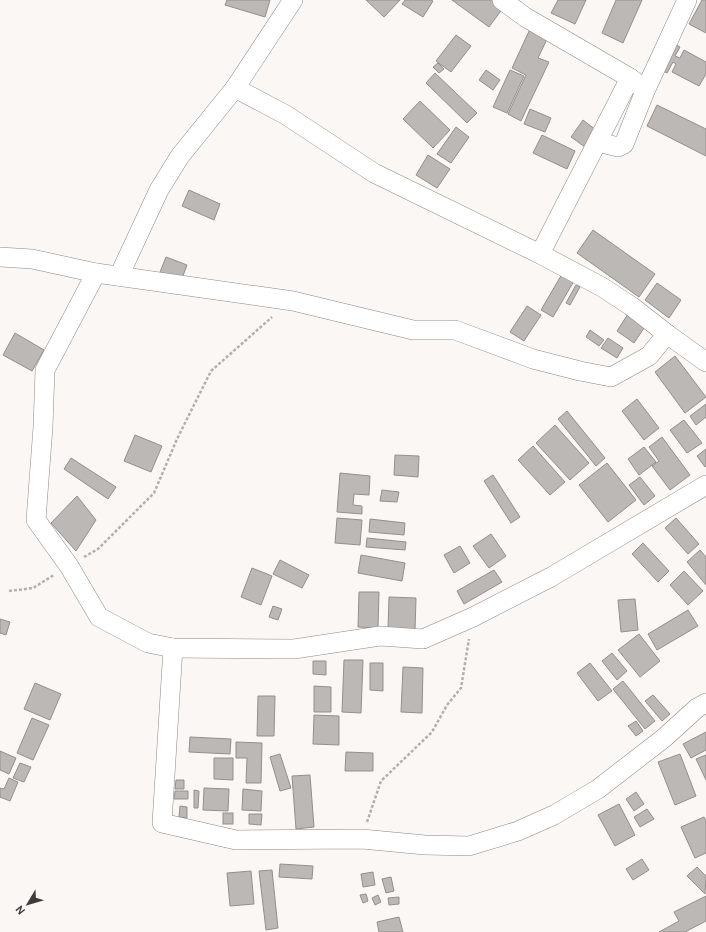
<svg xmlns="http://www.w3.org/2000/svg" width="706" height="932" font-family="Cabin,sans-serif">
<rect width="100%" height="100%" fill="#fbf7f4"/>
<g fill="#bbb8b5" stroke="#938f8d">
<polygon points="227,0 270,0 265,17 225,5"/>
<polygon points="366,0 400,0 384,17"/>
<polygon points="405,0 431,0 433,1 423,17 402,4"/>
<polygon points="452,0 493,0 503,8 489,27"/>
<polygon points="558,0 586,0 575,24 551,13"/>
<polygon points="616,0 642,0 623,43 602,33"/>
<polygon points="702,0 706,0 706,33 689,24"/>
<polygon points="530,29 548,37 538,58 549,62 521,121 508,114 526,75 512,68"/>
<polygon points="456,35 471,46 451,72 436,61"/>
<polygon points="671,42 680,47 675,56 680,58 684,50 706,62 706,74 699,86 672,72 676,64 673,62 667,73 657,68"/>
<polygon points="438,63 444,69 439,73 433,67"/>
<polygon points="486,70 500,80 493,90 479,80"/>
<polygon points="510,70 524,76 507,113 493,107"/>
<polygon points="435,73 477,113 467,123 426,83"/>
<polygon points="420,101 450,130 433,148 403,119"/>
<polygon points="657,105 706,129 706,156 647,126"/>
<polygon points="530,109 551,118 545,132 524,124"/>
<polygon points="583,120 596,130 585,147 571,137"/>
<polygon points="456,127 469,137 451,163 437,154"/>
<polygon points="542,135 575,151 567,169 533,153"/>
<polygon points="428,155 450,169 437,188 416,175"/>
<polygon points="189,190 220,204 214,220 182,206"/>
<polygon points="593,230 655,274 639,297 577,253"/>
<polygon points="166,257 187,265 181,281 160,272"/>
<polygon points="562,274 574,281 553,317 541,310"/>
<polygon points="657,283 681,300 669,318 645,300"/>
<polygon points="576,285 580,287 570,305 566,303"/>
<polygon points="527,306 541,315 524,341 510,332"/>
<polygon points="628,314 646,325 634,343 617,331"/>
<polygon points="590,330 604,340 599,346 586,337"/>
<polygon points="15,333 44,350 32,371 3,355"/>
<polygon points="608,338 623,348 617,358 601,348"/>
<polygon points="675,356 706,397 685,413 655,372"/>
<polygon points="637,399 659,428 644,440 622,411"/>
<polygon points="706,404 706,417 696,425 690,416"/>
<polygon points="567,411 605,458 596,466 558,419"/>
<polygon points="684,420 702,443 687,453 670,430"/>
<polygon points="555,425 589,463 570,480 536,443"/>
<polygon points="135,435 162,446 151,472 124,461"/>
<polygon points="662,437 690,475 670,490 652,466 659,461 649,447"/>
<polygon points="533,446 565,482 550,495 518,460"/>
<polygon points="644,447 656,462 639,475 628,459"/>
<polygon points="706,449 706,466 705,467 697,456"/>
<polygon points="395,455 419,456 418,477 394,475"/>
<polygon points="71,458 116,487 108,499 64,469"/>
<polygon points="607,463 636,500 608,522 579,485"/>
<polygon points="340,473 370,476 369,495 354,494 353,505 362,506 362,514 337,512"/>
<polygon points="493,475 520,517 511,523 484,481"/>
<polygon points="640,477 655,496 644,505 629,485"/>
<polygon points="382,490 399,492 397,502 380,501"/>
<polygon points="77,496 96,520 76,551 51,523"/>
<polygon points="337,518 362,520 360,545 335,543"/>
<polygon points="676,518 699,544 688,554 665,528"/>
<polygon points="370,519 405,523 404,535 369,532"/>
<polygon points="491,534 506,556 489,568 473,546"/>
<polygon points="367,538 406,542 405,550 366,547"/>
<polygon points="643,543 669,571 658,582 632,554"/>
<polygon points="460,546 470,563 454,573 444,555"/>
<polygon points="700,550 706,557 706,585 687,562"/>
<polygon points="361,555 405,563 402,581 358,573"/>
<polygon points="280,560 309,575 302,588 273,574"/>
<polygon points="252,568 272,576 261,605 241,597"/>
<polygon points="494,570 502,582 464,604 457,591"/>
<polygon points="684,571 703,591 688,605 670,585"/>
<polygon points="359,592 379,592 378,628 358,627"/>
<polygon points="389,597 416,598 415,630 388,629"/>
<polygon points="635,599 638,630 621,632 618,600"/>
<polygon points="273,606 282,609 278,620 269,617"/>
<polygon points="688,610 698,626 657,650 648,634"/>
<polygon points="0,619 10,622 6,635 0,633"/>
<polygon points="639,634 660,661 640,677 618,650"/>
<polygon points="612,653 627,671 617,680 602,661"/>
<polygon points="344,660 363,660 361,713 342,712"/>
<polygon points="313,661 326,661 326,675 313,674"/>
<polygon points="370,663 383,663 383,691 370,690"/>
<polygon points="590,663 612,691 598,701 577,673"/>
<polygon points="403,667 423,668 422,713 401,712"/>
<polygon points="623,681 655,721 645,729 613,689"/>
<polygon points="35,683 61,694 50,720 24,709"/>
<polygon points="314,686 331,687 331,712 314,712"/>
<polygon points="653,695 670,714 662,721 645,701"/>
<polygon points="258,696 275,696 274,736 257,736"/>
<polygon points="314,715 339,716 339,745 313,744"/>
<polygon points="32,718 49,725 33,760 17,753"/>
<polygon points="636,721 643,731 636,736 628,726"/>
<polygon points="706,732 706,750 691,758 683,744"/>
<polygon points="190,737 231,739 230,754 189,752"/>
<polygon points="236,742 262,743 261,783 246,783 247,758 236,758"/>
<polygon points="0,751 16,758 9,774 0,770"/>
<polygon points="346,752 373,753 373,771 345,771"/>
<polygon points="280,754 291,788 280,791 270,757"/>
<polygon points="680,754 696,796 675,805 658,762"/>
<polygon points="706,755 706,780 696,759"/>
<polygon points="214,758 233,758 233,780 214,779"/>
<polygon points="20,763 31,767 24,782 13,778"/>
<polygon points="310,775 314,827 296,829 292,776"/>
<polygon points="9,778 18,782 10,801 0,797 0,788 4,789"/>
<polygon points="176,780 184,780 184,789 175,789"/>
<polygon points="204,788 229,789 228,811 203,810"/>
<polygon points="243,789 262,791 261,811 242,810"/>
<polygon points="194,790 199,791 198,808 194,808"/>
<polygon points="175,791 188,791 188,799 174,799"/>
<polygon points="636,792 644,804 634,811 626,799"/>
<polygon points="619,804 635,835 615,846 598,815"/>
<polygon points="180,806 187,807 187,818 179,817"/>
<polygon points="647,809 654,819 640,827 634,817"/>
<rect x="223" y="813" width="10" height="11"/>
<polygon points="249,814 262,814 261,825 249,824"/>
<polygon points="704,817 706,821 706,853 695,858 681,827"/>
<polygon points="642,859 649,870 633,880 626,869"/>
<polygon points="280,864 313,866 312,879 279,877"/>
<polygon points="697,867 706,876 705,894 687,876"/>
<polygon points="272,870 278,928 266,930 259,871"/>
<polygon points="251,871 254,904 230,906 227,873"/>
<polygon points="373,872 375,885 363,887 361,874"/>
<polygon points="391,877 394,891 386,893 382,879"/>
<polygon points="366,894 368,901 363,903 360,895"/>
<polygon points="378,895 381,902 375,905 372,898"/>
<polygon points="706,896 706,921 685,932 659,932 679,921 674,912"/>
<polygon points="399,897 399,904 389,905 388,898"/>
<polygon points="399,917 403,932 379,932 377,922"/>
</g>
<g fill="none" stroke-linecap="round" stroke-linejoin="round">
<g stroke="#8d8986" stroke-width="20">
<g id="street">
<polyline points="502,0 525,17 630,78 640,86"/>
<polyline points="235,88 293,0"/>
<polyline points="598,142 618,147 624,144 645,91 687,0"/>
<polyline points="540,254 602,287 631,306 667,334"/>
<polyline points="0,257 32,259 96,273 293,301 413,330 455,330 533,359 580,371 611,377 649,356 667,334 706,362"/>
<polyline points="96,273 45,370 43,427 36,520 69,566 99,617 148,643 173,648 294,649 380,636 423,639 473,617 551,577 706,485"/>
<polyline points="119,276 159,190 180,156 235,88 286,115 374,173 540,254 630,78"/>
<polyline points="173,648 162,823 236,840 362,839 425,845 469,846 518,831 554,815 598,789 664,738 697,708 706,703"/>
</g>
</g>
<g stroke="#b2afac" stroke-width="2.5" stroke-dasharray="3 2" stroke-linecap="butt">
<polyline points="84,557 98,549 154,493 177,439 211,371 272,317"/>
<polyline points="9,591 33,588 54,575"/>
<polyline points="367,822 381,781 432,732 447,705 461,688 469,639"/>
</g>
<use href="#street" stroke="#fff" stroke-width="19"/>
</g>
<g transform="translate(28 904) rotate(232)" stroke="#fbf7f4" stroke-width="3" paint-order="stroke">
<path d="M0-3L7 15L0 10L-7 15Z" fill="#3e3c3b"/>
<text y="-6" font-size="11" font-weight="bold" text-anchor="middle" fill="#3e3c3b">N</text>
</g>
</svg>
